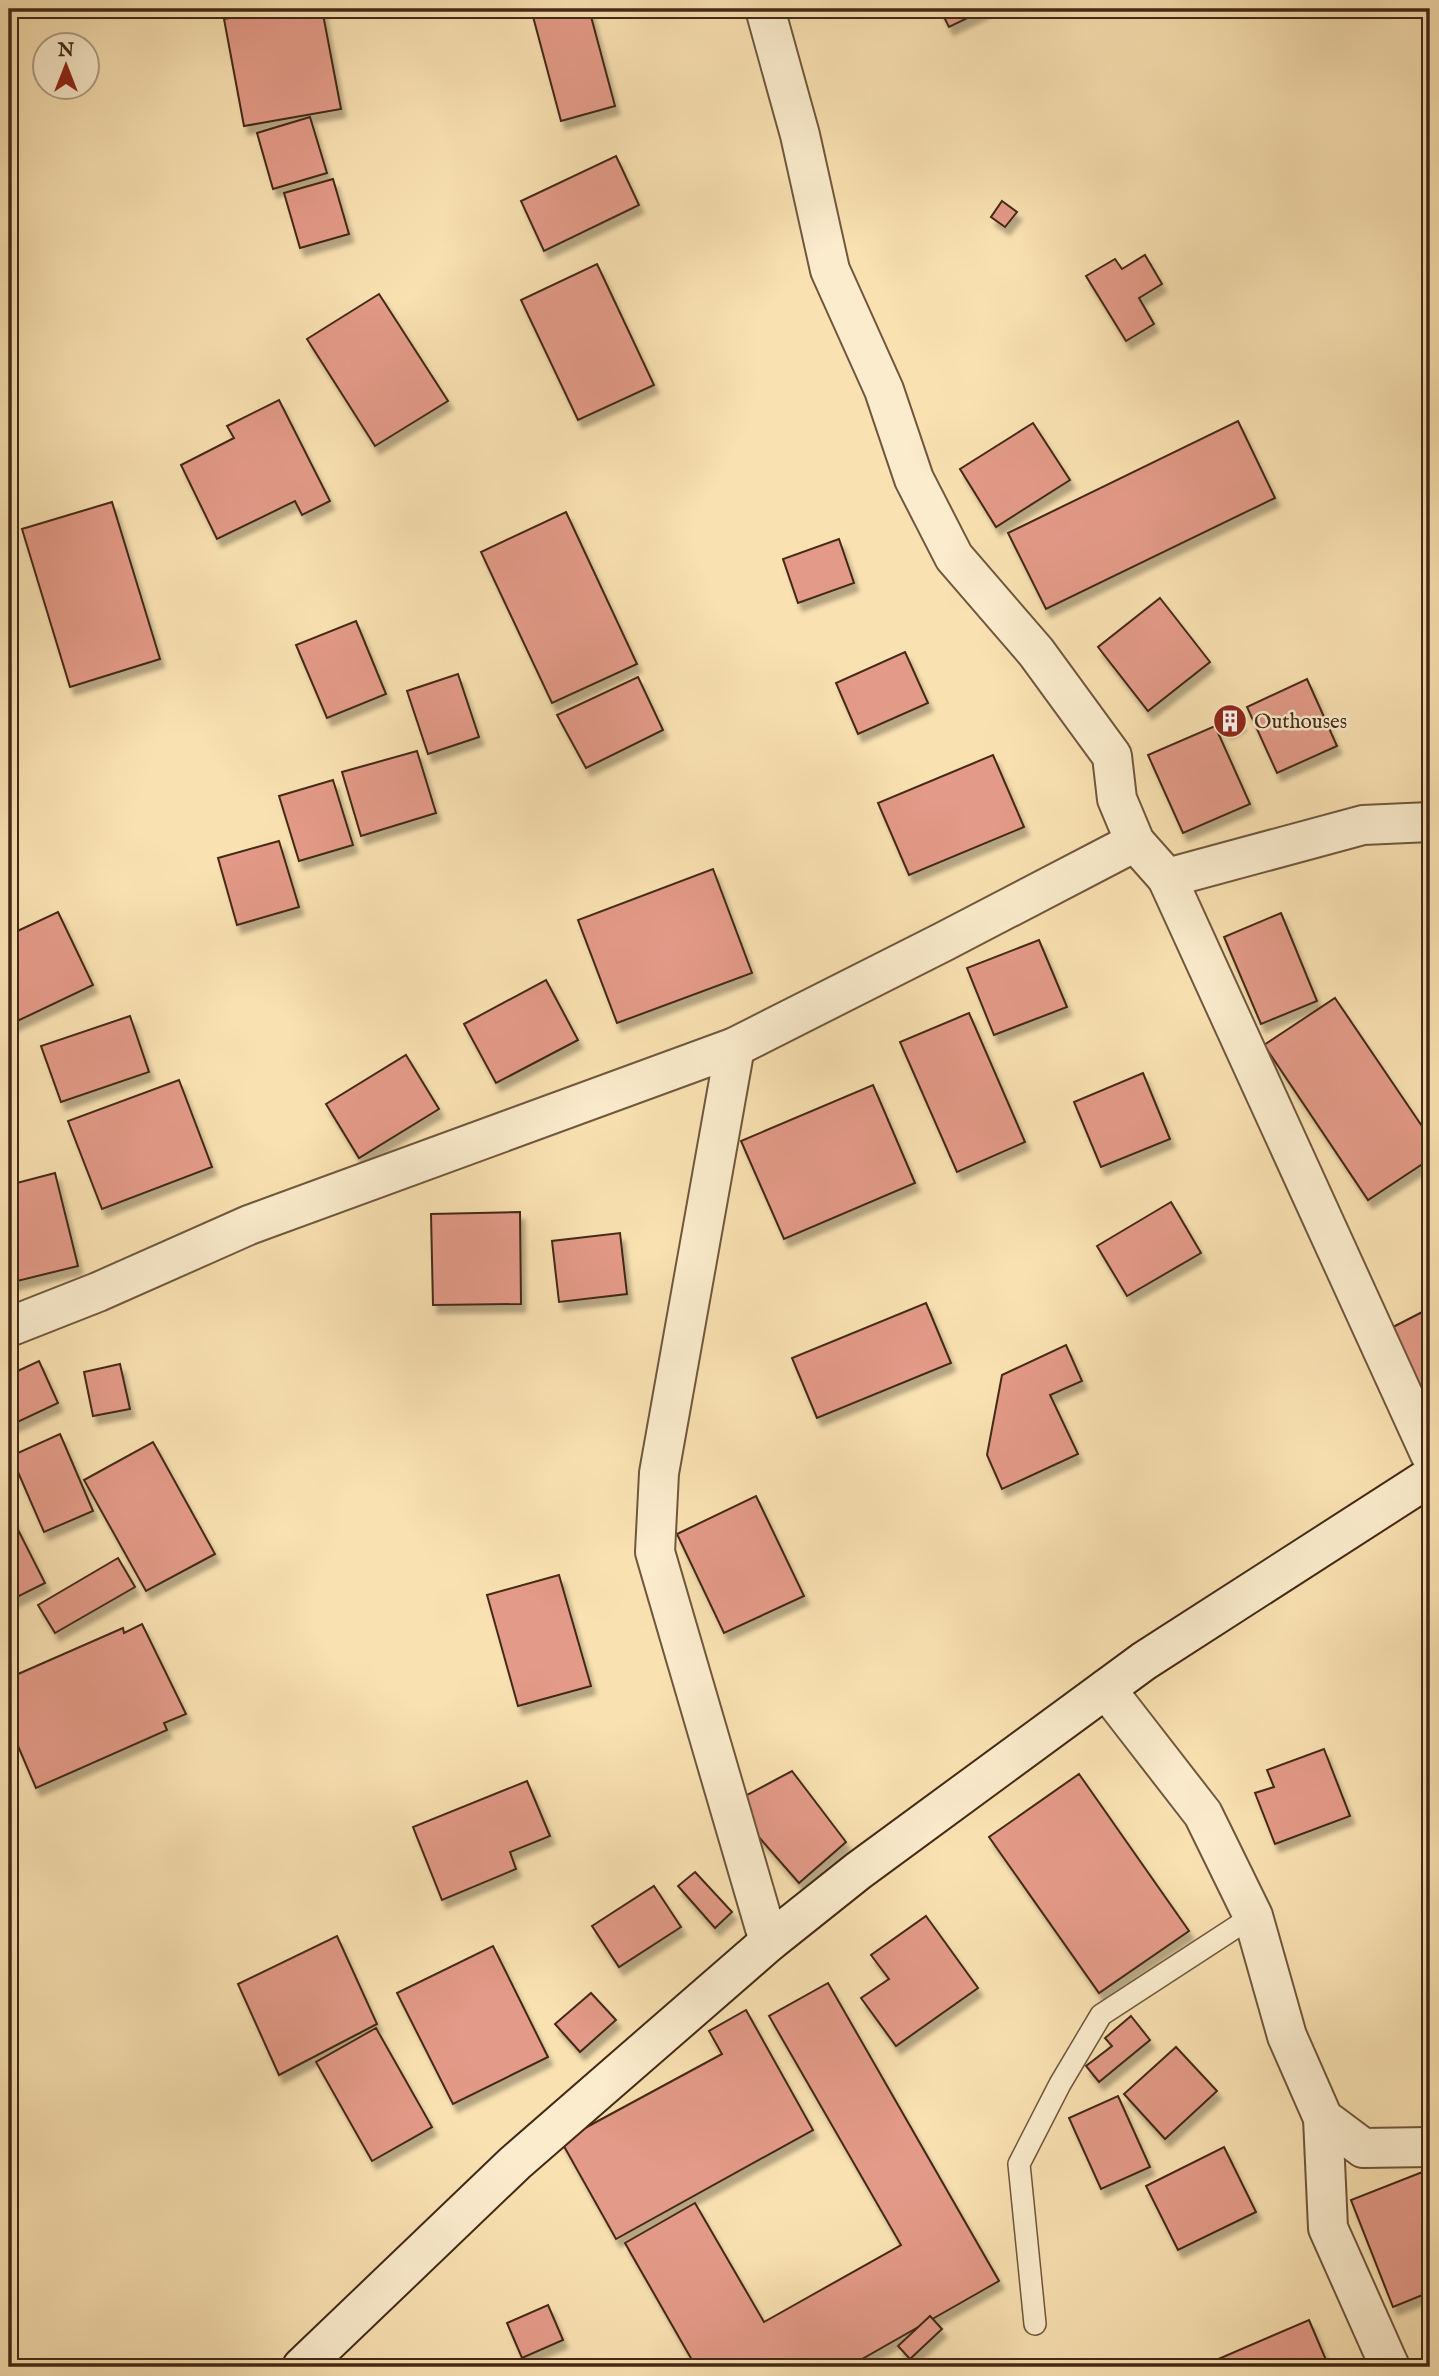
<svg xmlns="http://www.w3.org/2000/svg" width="1439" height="2376" font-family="'IM FELL English',serif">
<defs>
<filter id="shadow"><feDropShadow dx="4.5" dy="8" stdDeviation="2" flood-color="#0004"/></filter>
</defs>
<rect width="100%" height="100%" fill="#f9e1b2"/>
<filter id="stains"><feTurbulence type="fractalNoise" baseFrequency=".00286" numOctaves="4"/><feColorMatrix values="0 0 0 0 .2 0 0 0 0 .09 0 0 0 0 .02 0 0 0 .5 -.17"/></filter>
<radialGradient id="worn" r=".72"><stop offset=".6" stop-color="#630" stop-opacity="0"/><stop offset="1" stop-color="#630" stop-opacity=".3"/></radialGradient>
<g fill="#e39a88" stroke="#432916" stroke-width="2" filter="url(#shadow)">
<polygon points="278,9 322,9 341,109 244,126 224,19"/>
<polygon points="531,9 589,9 615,106 561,121"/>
<polygon points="940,9 986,9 949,27"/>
<polygon points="310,117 327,173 273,189 257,133"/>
<polygon points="616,156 639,205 544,251 521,201"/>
<polygon points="333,179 349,234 300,248 284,193"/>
<polygon points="1002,201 1017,212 1005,227 991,217"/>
<polygon points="1145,255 1162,284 1139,298 1154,324 1126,341 1086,276 1115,259 1122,269"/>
<polygon points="597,264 654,385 578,420 521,300"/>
<polygon points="379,294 448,401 375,446 307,339"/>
<polygon points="279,400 330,501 302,515 295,501 217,539 181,465 234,438 227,426"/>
<polygon points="1238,421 1275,498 1046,609 1008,533"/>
<polygon points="1033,423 1070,480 996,527 960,469"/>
<polygon points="112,502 160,659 70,687 22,529"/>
<polygon points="566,512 637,664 552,703 481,552"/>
<polygon points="839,539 854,583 798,603 783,559"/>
<polygon points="1160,598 1210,662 1148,711 1098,647"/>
<polygon points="356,621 386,694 327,718 296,645"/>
<polygon points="905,652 928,703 858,734 836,683"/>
<polygon points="458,674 479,737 428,754 407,691"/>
<polygon points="638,677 663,730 586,768 557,715"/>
<polygon points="1307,679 1337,746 1277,773 1247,707"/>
<polygon points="1234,712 1241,723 1226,731 1219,719"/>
<polygon points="1215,726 1250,804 1183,833 1148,755"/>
<polygon points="417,751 436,813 361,836 342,772"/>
<polygon points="993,755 1024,827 909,875 878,803"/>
<polygon points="333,780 353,845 299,861 279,796"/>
<polygon points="279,841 299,907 237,925 218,858"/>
<polygon points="713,869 752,973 617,1023 578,920"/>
<polygon points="58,912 93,985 9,1025 9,935"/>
<polygon points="1281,913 1317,1001 1261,1024 1224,937"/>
<polygon points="1039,940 1067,1007 994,1035 967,968"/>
<polygon points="546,980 578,1040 496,1083 464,1024"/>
<polygon points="1335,998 1430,1138 1430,1159 1368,1200 1264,1045"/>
<polygon points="969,1013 1025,1142 957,1172 900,1042"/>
<polygon points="130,1016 149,1072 61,1102 41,1046"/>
<polygon points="406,1055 439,1109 359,1158 326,1104"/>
<polygon points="1143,1073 1170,1139 1101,1167 1074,1102"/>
<polygon points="179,1080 212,1167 102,1209 68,1121"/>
<polygon points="873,1085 915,1183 784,1239 741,1141"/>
<polygon points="55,1173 78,1266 9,1283 9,1185"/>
<polygon points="1171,1202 1201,1253 1127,1296 1097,1246"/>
<polygon points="520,1212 521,1304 433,1305 431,1214"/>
<polygon points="620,1233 627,1294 559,1302 552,1241"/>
<polygon points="926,1303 951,1363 817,1418 792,1358"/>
<polygon points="1430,1308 1430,1389 1396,1406 1362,1343"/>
<polygon points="1066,1345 1082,1381 1050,1395 1078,1454 1002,1489 987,1455 1002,1375"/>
<polygon points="39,1361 58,1403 9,1426 9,1375"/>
<polygon points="120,1364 130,1409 93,1416 84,1372"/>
<polygon points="60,1434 93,1511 44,1532 11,1456"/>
<polygon points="153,1442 215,1554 146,1591 84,1480"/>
<polygon points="756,1496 804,1596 724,1633 677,1534"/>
<polygon points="9,1512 45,1583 9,1601"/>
<polygon points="118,1558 135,1587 55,1633 38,1605"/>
<polygon points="559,1575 591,1686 518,1706 487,1595"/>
<polygon points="142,1624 186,1714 164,1723 167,1730 36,1788 9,1725 9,1678 123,1628 124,1633"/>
<polygon points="1324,1749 1350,1816 1275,1844 1255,1793 1274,1787 1267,1770"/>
<polygon points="792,1771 846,1842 799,1883 730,1804"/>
<polygon points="1079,1774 1189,1931 1099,1993 989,1837"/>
<polygon points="527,1781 550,1836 510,1852 516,1869 442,1900 413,1827"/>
<polygon points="695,1872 732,1912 715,1928 678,1886"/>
<polygon points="654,1886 681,1927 619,1967 592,1926"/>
<polygon points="926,1916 978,1988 896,2046 861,1998 889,1979 871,1955"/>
<polygon points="337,1936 377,2024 279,2075 238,1984"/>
<polygon points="493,1946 548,2057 453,2104 397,1993"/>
<polygon points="828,1983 999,2281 848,2367 696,2367 625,2243 695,2203 764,2322 901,2245 769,2016"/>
<polygon points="591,1993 616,2020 580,2052 555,2024"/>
<polygon points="746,2010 813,2130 616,2239 561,2141 722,2054 709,2031"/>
<polygon points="1131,2016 1150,2040 1099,2082 1086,2066 1112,2046 1105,2038"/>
<polygon points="376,2028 432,2127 372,2161 316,2062"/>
<polygon points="1176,2047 1217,2091 1165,2139 1124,2094"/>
<polygon points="1118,2096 1150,2167 1101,2189 1069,2118"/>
<polygon points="1224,2147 1256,2212 1178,2250 1146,2186"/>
<polygon points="1430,2169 1430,2292 1393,2307 1351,2200"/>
<polygon points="548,2305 563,2340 522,2358 507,2323"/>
<polygon points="930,2316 942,2329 910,2359 898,2346"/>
<polygon points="1309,2320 1329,2367 1211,2367 1209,2363"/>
</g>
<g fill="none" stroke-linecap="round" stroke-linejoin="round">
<g stroke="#70573d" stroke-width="24">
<polyline id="lane" points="1035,2324 1019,2164 1060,2084 1101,2015 1253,1916"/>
</g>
<g stroke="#70573d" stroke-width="42">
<g id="street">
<polyline points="765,9 800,135 830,270 884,390 914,479 954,557 1036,652 1112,756 1117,799 1135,842 1167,878 1363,825 1430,822"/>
<polyline points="1167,878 1430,1454"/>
<polyline points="735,1047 659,1473 655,1552 769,1942"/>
<polyline points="9,1327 98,1292 249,1225 735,1047 943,942 1135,842"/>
<polyline points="1106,1689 1203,1814 1253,1916 1287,2036 1323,2118 1363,2148 1430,2147"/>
<polyline points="1323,2118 1328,2228 1390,2367"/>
</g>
</g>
<g stroke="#432916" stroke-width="42">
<polyline id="secondary" points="302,2367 515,2163 769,1942 858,1871 1144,1661 1430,1477"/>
</g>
<use href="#lane" stroke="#fbeccd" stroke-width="21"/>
<use href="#street" stroke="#fbeccd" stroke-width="38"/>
<use href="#secondary" stroke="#fbeccd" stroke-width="38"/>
</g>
<defs>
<g id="building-disc" transform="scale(1.75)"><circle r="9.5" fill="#8f2418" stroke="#fbeccd"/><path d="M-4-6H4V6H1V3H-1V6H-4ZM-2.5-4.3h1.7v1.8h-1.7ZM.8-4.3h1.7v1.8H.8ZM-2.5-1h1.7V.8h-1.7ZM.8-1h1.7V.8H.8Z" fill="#fff"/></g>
</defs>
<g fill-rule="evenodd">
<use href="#building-disc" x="1230" y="721"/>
</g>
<g text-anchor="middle" stroke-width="5" stroke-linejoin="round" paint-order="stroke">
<g font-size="21" fill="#432916" stroke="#fbeccd" text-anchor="start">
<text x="1254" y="728">Outhouses</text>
</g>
</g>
<rect width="1439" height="2376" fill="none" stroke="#f9e1b2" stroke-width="35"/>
<rect x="10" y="10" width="1418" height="2355" fill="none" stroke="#432916" stroke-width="3.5"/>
<rect x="18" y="18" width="1404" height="2341" fill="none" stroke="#432916" stroke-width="2"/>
<g transform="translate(66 66)"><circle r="33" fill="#fbeccd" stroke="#b19e84" stroke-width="2"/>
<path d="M0-5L12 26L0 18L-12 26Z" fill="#8f2418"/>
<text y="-10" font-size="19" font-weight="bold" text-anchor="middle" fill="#432916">N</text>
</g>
<rect width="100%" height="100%" filter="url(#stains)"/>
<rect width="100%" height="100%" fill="url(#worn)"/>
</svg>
